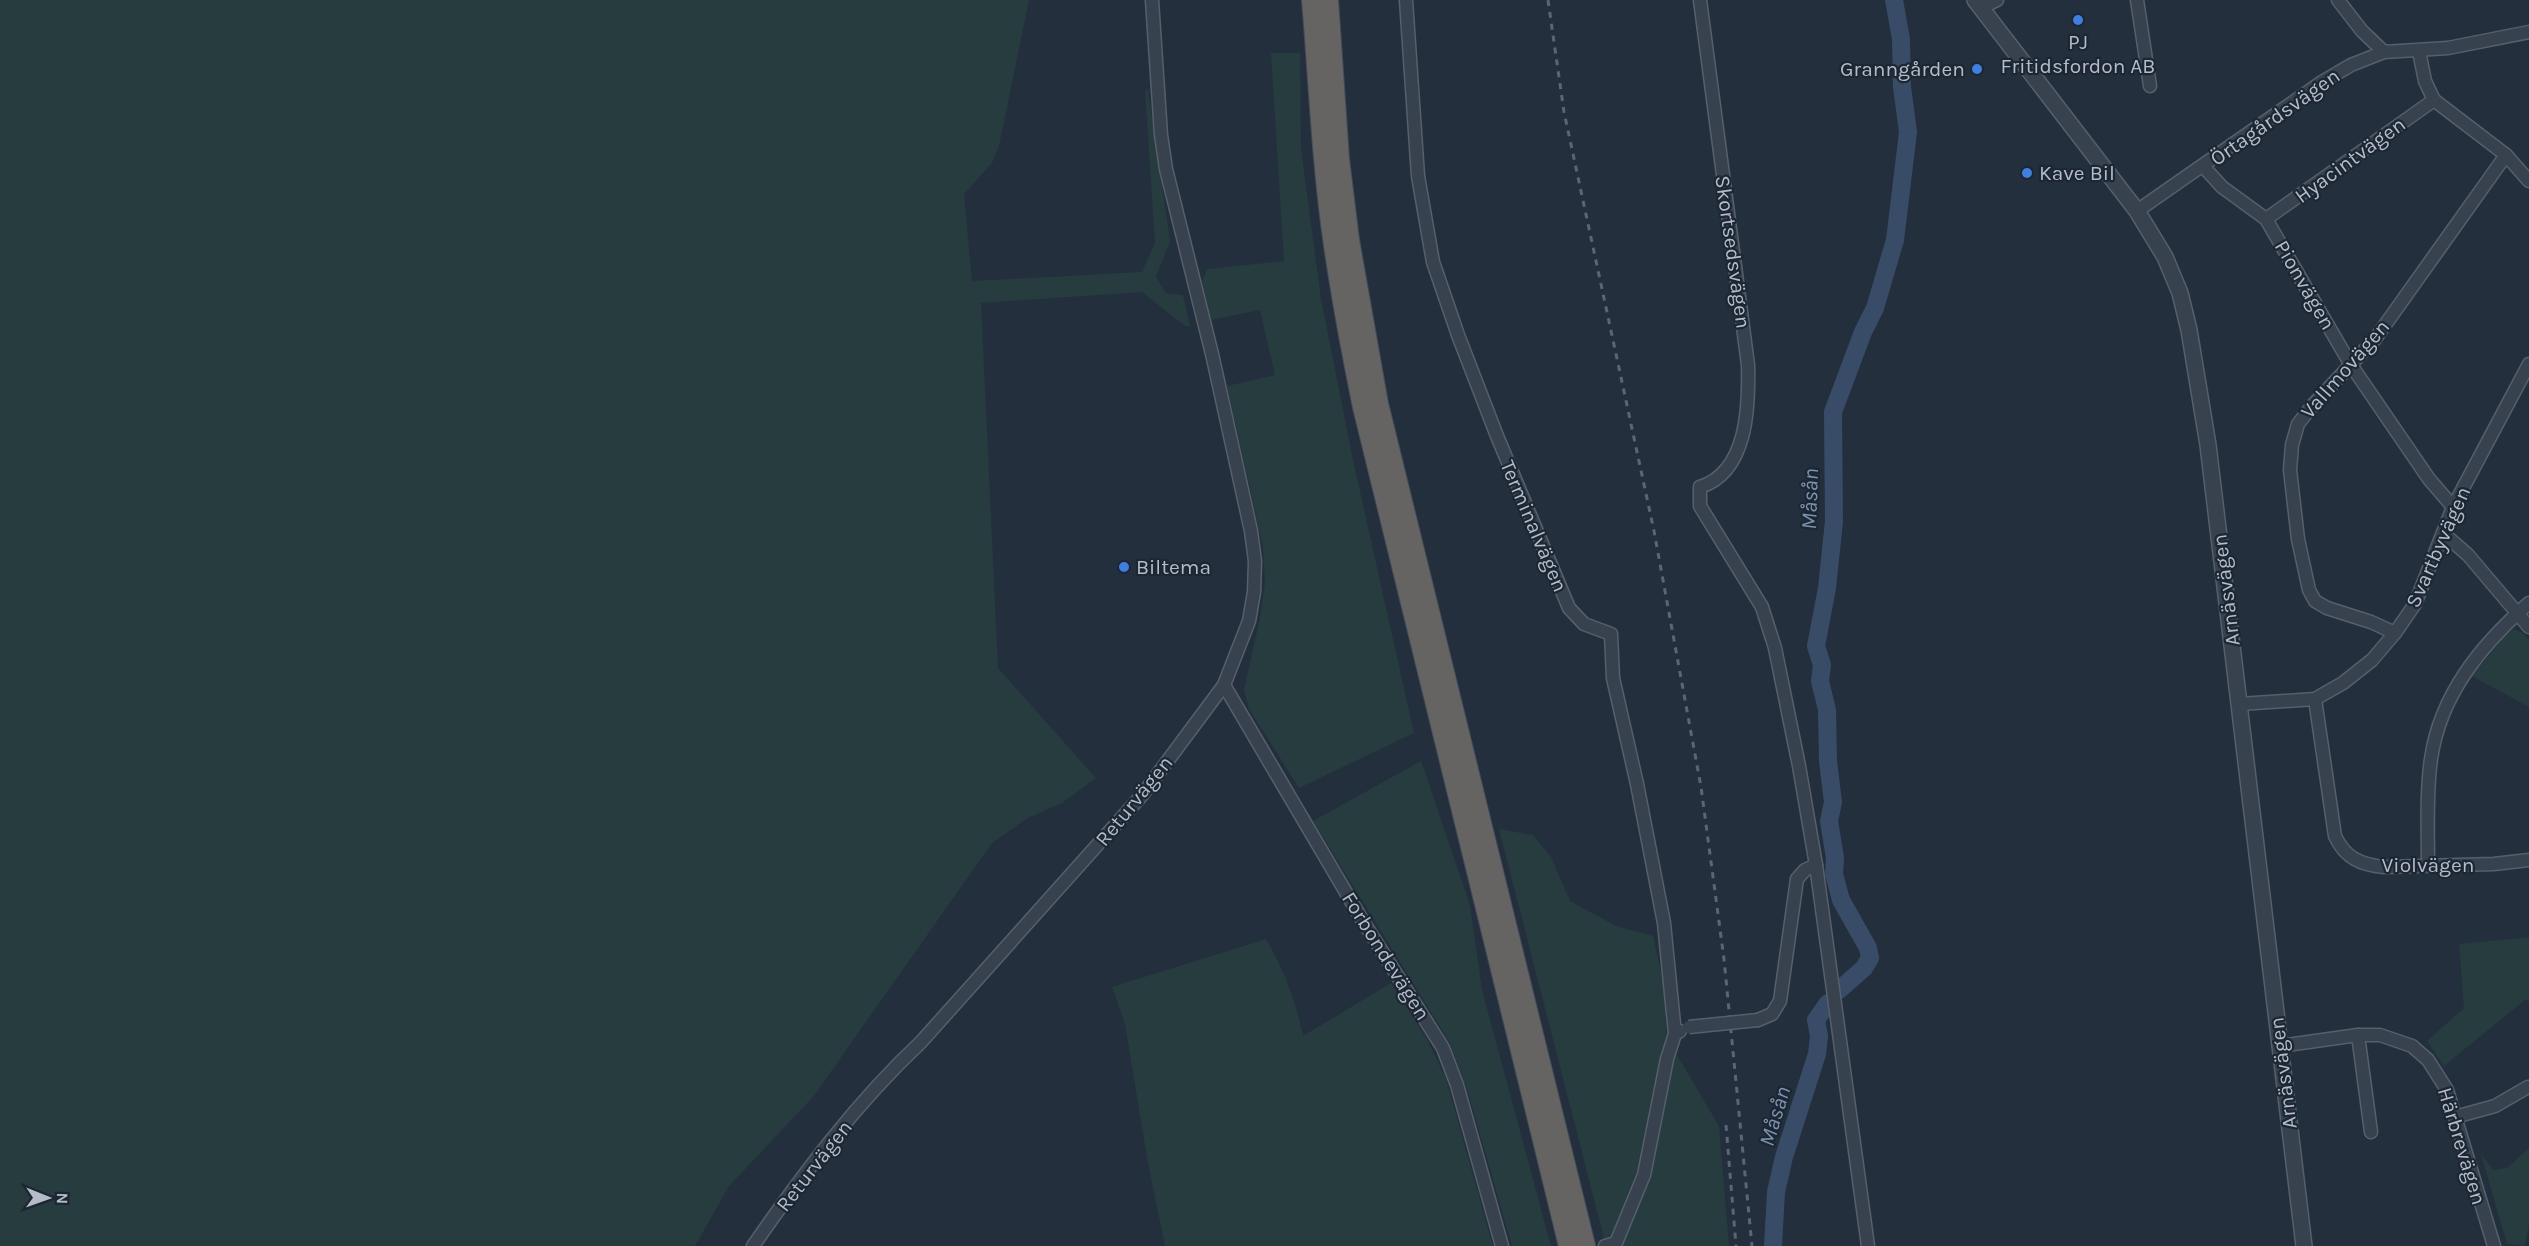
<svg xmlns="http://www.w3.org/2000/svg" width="2529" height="1246" font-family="Karla,sans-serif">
<rect width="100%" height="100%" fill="#242f3e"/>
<g fill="#263c3f">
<polygon points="0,0 1029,0 999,146 992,163 964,194 972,281 1142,272 1155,243 1145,90 1148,89 1170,241 1156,277 1166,293 1183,295 1190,326 1185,326 1142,292 981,303 998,668 1096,778 1062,803 1026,819 992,843 813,1097 729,1186 695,1246 0,1246"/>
<polygon points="1271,53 1300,53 1301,148 1321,299 1353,460 1414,733 1299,788 1249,709 1244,690 1260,618 1265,583 1263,547 1227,386 1275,375 1260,310 1211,320 1202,282 1207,269 1284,261"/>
<polygon points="2514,629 2523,633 2529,640 2529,707 2472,676 2507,633"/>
<polygon points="1421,761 1470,905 1482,990 1551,1246 1512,1246 1468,1092 1450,1043 1313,821"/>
<polygon points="1499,829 1533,835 1551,857 1570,901 1616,926 1653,936 1663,981 1667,1038 1719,1126 1729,1246 1606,1246"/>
<polygon points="2521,938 2529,938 2529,1002 2526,999 2444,1066 2427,1041 2464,1008 2459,944"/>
<path d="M1266,939C1284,970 1296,1001 1303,1036L1391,983L1427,1039L1446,1079L1493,1246H1165L1147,1158L1125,1024L1112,987Z"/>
<polygon points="2529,1148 2529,1224 2525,1246 2507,1244 2481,1154 2493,1170 2507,1168"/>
</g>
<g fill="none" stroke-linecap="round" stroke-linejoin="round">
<g stroke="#394c67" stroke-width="18">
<polyline points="1839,990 1864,968 1870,958 1868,948 1841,900 1834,874 1835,858 1829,821 1833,802 1828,761 1827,710 1820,681 1822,665 1816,646 1827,588 1834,521 1833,412 1863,332 1875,308 1895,240 1908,132 1902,87 1901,39 1894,0"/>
<polyline points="1773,1246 1776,1192 1784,1157 1817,1054 1819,1036 1816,1020 1828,1003"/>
</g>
<g stroke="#565f6c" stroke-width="15">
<g id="minor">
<polyline points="1406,0 1418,176 1433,262 1458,335 1497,436 1569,608 1584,624 1611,634 1613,678 1637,784 1664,923 1675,1034"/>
<path d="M1700,0L1748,365C1749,406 1748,472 1700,487V506L1762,607L1775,648L1799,766L1816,865L1868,1246"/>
<polyline points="2137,0 2150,86"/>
<polyline points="2338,0 2362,31 2384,52"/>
<polyline points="1981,8 1997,0"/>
<polyline points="2419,51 2425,81 2434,100 2506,155 2529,181"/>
<polyline points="2203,166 2222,187 2266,219 2351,365 2429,479 2453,507"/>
<polyline points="2137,211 2322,82 2351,65 2384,52 2448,48 2529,32"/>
<polyline points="2266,219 2434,100"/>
<polyline points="2444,534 2468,555 2529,627"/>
<polyline points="2395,633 2371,622 2327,608 2315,601 2309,590 2298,539 2290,470 2292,445 2298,424 2312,406 2375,339 2506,155"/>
<polyline points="1224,685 1364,923 1443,1048 1457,1085 1502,1246"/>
<path d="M2315,699L2335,836C2345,858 2361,865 2384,867L2494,864L2529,860"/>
<polyline points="2240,704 2315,699 2343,683 2372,660 2395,633 2415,604 2453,507 2529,364"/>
<path d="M2428,865C2428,830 2426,794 2431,759C2440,695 2481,645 2529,603"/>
<polyline points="1758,1020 1772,1014 1780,1001 1797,879 1805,870 1816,865"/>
<polyline points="2358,1035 2371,1132"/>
<polyline points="2280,1046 2358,1035 2380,1035 2412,1046 2428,1060 2447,1090 2494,1246"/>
<polyline points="2455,1117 2495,1106 2528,1087"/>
<path d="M753,1246C803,1174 857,1102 921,1042L1143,794L1224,685L1249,621L1254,592L1255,561L1251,531L1212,354L1166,169L1161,135L1152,0"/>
<polyline points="1605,1246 1616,1243 1644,1175 1667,1059 1675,1034 1680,1031"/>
</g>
</g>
<g stroke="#565f6c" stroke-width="18">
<polyline id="tertiary" points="1975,0 2137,211 2165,257 2180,293 2189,330 2208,445 2304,1246"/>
</g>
<g stroke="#434c59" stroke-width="22">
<g id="trunk">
<path d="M1312,0C1319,82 1322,164 1334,245C1342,300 1352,353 1363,407L1569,1246"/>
<polyline points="1328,0 1339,159 1349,240 1378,404 1585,1246"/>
</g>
</g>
<use href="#minor" stroke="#38414e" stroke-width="12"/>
<use href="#tertiary" stroke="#38414e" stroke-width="15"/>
<use href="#trunk" stroke="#656462" stroke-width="20"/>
<g stroke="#5a6575" stroke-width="3" stroke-dasharray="6 6" stroke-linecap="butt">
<polyline points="1548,0 1564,112 1654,531 1701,787 1724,959 1752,1246"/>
<polyline points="1726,1125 1736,1246"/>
</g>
<g stroke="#565f6c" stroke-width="15" stroke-linecap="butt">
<polyline id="minor-bridge" points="1689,1027 1758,1020"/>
</g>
<use href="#minor-bridge" stroke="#38414e" stroke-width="12"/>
</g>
<g fill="#3f7fe0" stroke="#1d2633" stroke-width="2">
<circle cx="2078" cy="20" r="6"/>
<circle cx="1977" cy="69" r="6"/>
<circle cx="2027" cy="173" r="6"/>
<circle cx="1124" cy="567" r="6"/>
</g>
<g text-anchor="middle" stroke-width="4.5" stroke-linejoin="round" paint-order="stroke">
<g font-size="21" fill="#b4bcc9" stroke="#1d2633" text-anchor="start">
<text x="2078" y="49" text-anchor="middle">PJ<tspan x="2078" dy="24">Fritidsfordon AB</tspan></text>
<text x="1965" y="76" text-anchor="end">Granngården</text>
<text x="2039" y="180">Kave Bil</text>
<text x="1136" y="574">Biltema</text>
</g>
<g font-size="21" fill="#b4bcc9" stroke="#1d2633">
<text transform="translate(2275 117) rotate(-35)" y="7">Örtagårdsvägen</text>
<text transform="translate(2350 160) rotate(-36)" y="7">Hyacintvägen</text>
<text transform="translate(1733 252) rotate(82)" y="7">Skortsedsvägen</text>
<text transform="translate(2305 285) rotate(60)" y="7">Pionvägen</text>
<text transform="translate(2345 369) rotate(-49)" y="7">Vallmovägen</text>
<text transform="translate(1534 526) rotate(67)" y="7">Terminalvägen</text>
<text transform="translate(2438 547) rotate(-66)" y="7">Svartbyvägen</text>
<text transform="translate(2226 590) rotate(-97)" y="7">Arnäsvägen</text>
<text transform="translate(1134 801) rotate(-51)" y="7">Returvägen</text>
<text x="2428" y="872">Violvägen</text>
<text transform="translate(1386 956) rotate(58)" y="7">Forbondevägen</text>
<text transform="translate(2283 1073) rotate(-97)" y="7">Arnäsvägen</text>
<text transform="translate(2462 1146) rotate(73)" y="7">Härbrevägen</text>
<text transform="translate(814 1166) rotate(-52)" y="7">Returvägen</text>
</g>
<g font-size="22" font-style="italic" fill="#7c92b1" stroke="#1d2633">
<text transform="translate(1809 499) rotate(-88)" y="8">Måsån</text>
<text transform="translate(1774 1116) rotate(-73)" y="8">Måsån</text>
</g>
</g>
<g transform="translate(48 1198) rotate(91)" stroke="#1d2633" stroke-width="4.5" paint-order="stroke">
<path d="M0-4.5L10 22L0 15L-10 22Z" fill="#b4bcc9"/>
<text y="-9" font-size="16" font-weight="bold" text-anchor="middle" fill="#b4bcc9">N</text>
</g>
</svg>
